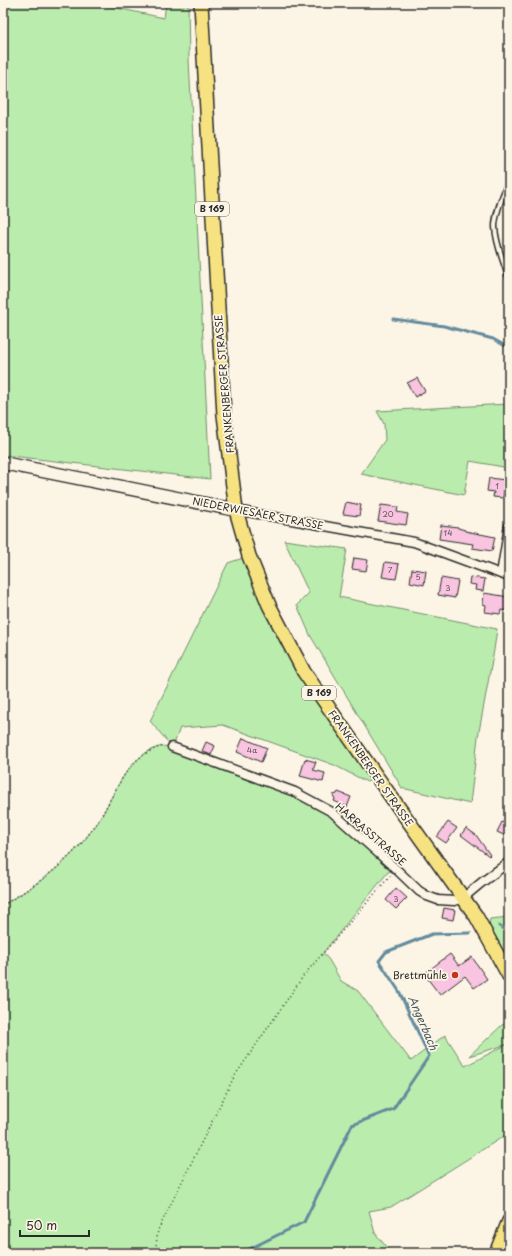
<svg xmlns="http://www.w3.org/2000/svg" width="512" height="1256" font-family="'Playpen Sans',sans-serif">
<rect width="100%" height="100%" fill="#fcf5e5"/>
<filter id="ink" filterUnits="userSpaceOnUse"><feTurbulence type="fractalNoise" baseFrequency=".025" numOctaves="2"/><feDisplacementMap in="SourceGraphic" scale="8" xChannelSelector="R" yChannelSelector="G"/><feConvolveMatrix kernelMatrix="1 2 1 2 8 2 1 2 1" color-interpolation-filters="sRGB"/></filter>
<g filter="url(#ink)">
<g fill="#baedad" stroke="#728c6c">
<polygon points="5,3 93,3 164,18 166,3 188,3 189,60 210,479 3,455 3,7"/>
<polygon points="509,404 509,468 470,461 464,495 361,474 385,440 384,424 377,411"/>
<polygon points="284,540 347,549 339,597 497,629 494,650 478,737 470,804 402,788 310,635 297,605 309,593"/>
<path d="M249,556L269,605L377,777L367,782L334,765L223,725L180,728L174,744L295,792L332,812L396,869L388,872L323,953L329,960L341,981L358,991L411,1061L445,1035L465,1066L508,1044L469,1056L502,1025L509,1022V1133L391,1207L369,1211L375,1233L391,1253H3V905C31,888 59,870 80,845C87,837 93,829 99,821C114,795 127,756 159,747C163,746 168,746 172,747L150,721L228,563Z"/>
<polygon points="509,917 509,965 488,930 490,919"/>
</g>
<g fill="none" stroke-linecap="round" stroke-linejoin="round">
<g stroke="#638a9d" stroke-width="3">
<polyline points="393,319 444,326 493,339 509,348"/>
<polyline points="499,926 509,932"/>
<polyline points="241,1253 304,1222 352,1125 393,1109 429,1056 399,991 379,961 386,952 432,934 470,933"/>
</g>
</g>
<g fill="#f8c4e0" stroke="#2b2b2b">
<polygon points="417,378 425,391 415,397 407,383"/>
<polygon points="489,478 506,480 503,498 493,497 494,492 487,491"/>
<polygon points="346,502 361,505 359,516 343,514"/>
<polygon points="381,505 398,507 397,512 408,514 406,525 378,521"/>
<polygon points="441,525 458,527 458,528 465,530 465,531 495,537 492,551 472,548 473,544 439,539"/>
<polygon points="354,558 368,560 366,571 352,569"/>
<polygon points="385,562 399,564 396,579 382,577"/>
<polygon points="412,569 426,571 424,585 410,582"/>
<polygon points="470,577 485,579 483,591 475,590 476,585 469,584"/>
<polygon points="441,578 458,581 455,598 438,595"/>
<polygon points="484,593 509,597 509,611 501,610 500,614 485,612 486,605 483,604"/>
<polygon points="243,738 267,748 261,762 237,752"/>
<polygon points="206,742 215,746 211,755 202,751"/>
<polygon points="305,759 316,762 313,770 325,773 323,782 300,776"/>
<polygon points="338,792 351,797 347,807 334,801 335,799 333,795 337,794"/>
<polygon points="448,822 457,828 446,843 437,837"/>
<polygon points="502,822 509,825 509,830 506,836 497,832"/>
<polygon points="466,828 476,835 490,855 489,856 461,835"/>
<polygon points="396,888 407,898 396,909 386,900"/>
<polygon points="444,908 455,910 453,920 442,918"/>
<polygon points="450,954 459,966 472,957 487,979 474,988 465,976 440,995 424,974"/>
</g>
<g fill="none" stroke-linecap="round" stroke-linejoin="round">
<g stroke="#2b2b2b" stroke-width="7">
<path id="service" d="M509,179C504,193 495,212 495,227C496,245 504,263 509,279"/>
</g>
<g stroke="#2b2b2b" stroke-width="11">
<g id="minor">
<polyline points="236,510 414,542 509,577"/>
<polyline points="501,574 509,526"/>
<polyline points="172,747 295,792 332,812 396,869 419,891 427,896 438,900 454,901 463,898 481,883 509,862"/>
</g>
</g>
<g stroke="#2b2b2b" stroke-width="15">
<polyline id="secondary" points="3,463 236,510"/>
</g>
<g stroke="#2b2b2b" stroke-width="16">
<g id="primary">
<polyline points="201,3 224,415 236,510 249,556 269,605 304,672 377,777 476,916 509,976"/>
<polyline points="496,1253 509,1221"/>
</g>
</g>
<g stroke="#2b2b2b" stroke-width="1.5" stroke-dasharray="1 3" stroke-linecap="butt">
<path d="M3,905C31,888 58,870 80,845C86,838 93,829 98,821C114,797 123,765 150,751C155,749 159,746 164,747"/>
<polyline points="155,1253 158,1230 234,1077 304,975 391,875"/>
</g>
<use href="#service" stroke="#fcf5e5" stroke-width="4"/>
<use href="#minor" stroke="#fcf5e5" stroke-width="8"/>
<use href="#secondary" stroke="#fcf5e5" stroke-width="12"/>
<use href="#primary" stroke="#f6e281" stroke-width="13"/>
</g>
</g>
<circle fill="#c8321e" stroke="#fcf5e5" stroke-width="1.5" cx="455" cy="975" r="4"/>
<g text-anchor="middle" stroke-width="3.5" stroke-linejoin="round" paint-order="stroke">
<g font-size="8" fill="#5e5158">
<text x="497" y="489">1</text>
<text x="388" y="517">20</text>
<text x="448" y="536">14</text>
<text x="390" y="573">7</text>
<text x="418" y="580">5</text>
<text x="448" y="591">3</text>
<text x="252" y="753">4a</text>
<text x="396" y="902">3</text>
</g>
<g fill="#fcf5e5" stroke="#6a6863" stroke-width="1">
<rect x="195" y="202" width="34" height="14" rx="3"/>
<rect x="302" y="686" width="34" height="14" rx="3"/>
</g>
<g font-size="9" font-weight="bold" fill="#2b2b2b">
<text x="212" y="212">B 169</text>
<text x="319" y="696">B 169</text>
</g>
<g font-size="10" fill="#2b2b2b" stroke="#fcf5e5">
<text transform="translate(224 384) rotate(-95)" y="4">FRANKENBERGER STRASSE</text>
<text transform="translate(258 513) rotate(11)" y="4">NIEDERWIESAER STRASSE</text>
<text transform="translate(371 768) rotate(55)" y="4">FRANKENBERGER STRASSE</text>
<text transform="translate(371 834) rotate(41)" y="4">HARRASSTRASSE</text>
</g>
<g font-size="10" fill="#2b2b2b" stroke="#fcf5e5" text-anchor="end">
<text x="447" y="979">Brettmühle</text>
</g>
<g font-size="11" font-style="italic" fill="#475a64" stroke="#fcf5e5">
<text transform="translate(423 1023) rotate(67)" y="4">Angerbach</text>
</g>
</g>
<rect width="512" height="1256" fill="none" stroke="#fcf5e5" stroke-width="16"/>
<rect x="8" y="8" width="496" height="1240" fill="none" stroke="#2b2b2b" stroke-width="1.5" filter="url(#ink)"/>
<path d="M20 1230v6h69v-6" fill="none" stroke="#2b2b2b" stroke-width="2"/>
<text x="26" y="1230" font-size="12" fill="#2b2b2b" stroke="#fcf5e5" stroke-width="3" paint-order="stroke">50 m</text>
</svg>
